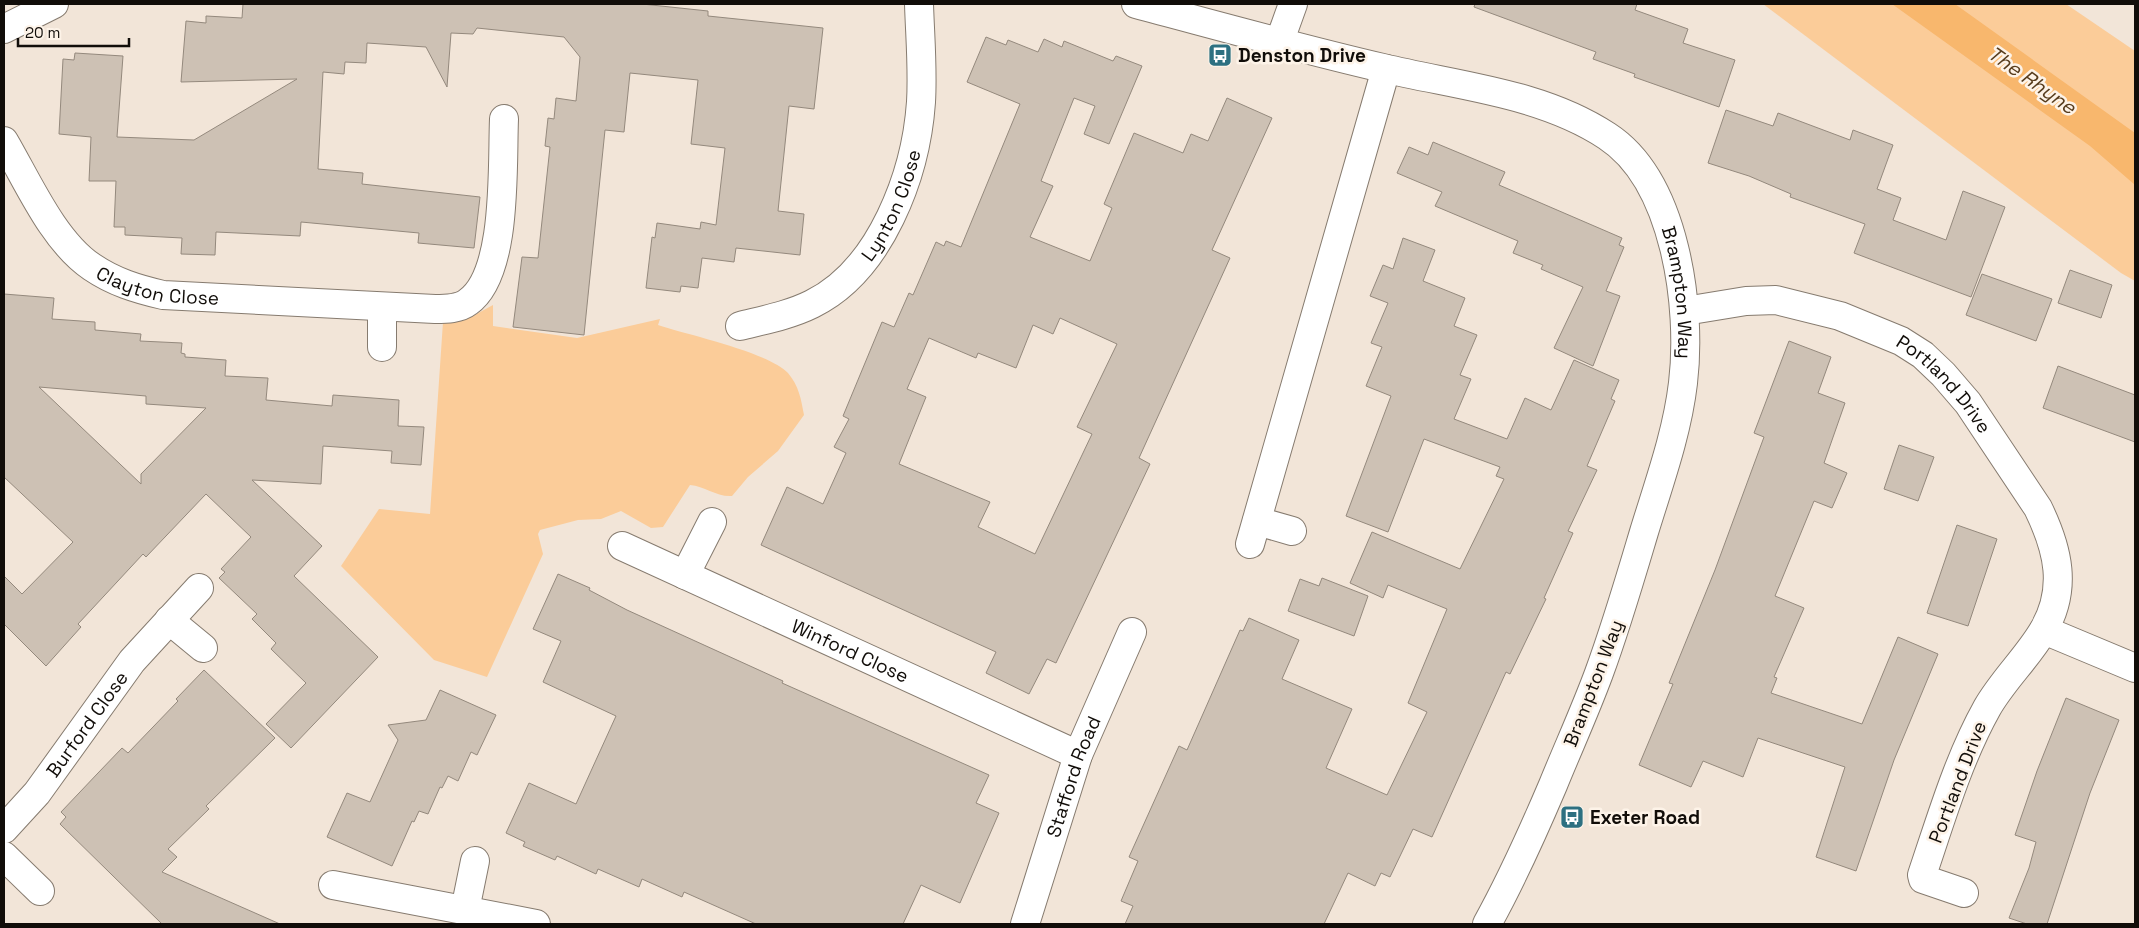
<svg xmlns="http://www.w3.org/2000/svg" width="2139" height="928" font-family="'Space Grotesk',sans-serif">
<rect width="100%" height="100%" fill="#f2e5d8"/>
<g fill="#fbcc99">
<polygon points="1763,4 2066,4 2135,51 2135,281 2121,273"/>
<path d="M493,305V326L577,338L660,319L658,325C688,335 768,352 788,373C799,386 801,399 804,415L778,451L748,477L732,496C716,497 705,486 690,485L663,527L651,528L621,511L601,519L578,520L540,530L538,534L543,554L487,677L434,660L341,566L379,509L430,514L443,322L471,317Z"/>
</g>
<polygon fill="#f8b76d" points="1892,4 1955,4 2135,133 2135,185 2090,146"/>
<g fill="#cdc1b4" stroke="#94897d" fill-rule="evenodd">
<polygon points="243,4 642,4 708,11 708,16 823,28 814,109 789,106 778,211 804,214 800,255 736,248 734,262 702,258 698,288 681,286 680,292 646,288 652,237 655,238 657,223 700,229 701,222 716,225 725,148 691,144 698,80 630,73 624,132 605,130 584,335 513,327 522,257 538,258 550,147 545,146 548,118 554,119 556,98 576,101 580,57 564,37 477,28 473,34 451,33 447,87 426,47 367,43 366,63 345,62 344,74 323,72 318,169 363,173 362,184 480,197 474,248 418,243 419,233 301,222 300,236 216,232 215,255 181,254 182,238 125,235 125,227 114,227 116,181 89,181 91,137 59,134 63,59 74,60 75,53 123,56 117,137 194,140 297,79 181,82 186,21 206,23 206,16 242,18"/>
<polygon points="1475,4 1637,4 1635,10 1688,29 1683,43 1735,60 1719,107 1634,77 1635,74 1593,59 1596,52 1474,7"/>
<path d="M986,37L1006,45L1008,40L1038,52L1044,39L1062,47L1064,41L1113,61L1116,56L1142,66L1109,144L1084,134L1095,106L1074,98L1041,181L1053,186L1030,237L1090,261L1112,208L1104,204L1134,133L1183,153L1191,134L1208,141L1227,98L1272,118L1212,250L1230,258L1139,458L1150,464L1056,663L1047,659L1029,694L986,673L996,652L761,545L787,487L823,504L846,453L834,447L849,419L843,416L882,322L894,327L909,293L913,295L936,242L944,246L946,241L961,247L1020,104L967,82ZM1060,318L1117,344L1077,427L1092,434L1035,554L978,527L990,502L899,464L926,397L907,389L929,338L976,358L978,353L1016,368L1033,325L1053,334Z"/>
<polygon points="1726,110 1773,126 1778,113 1850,140 1853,130 1893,145 1877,189 1901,198 1893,220 1946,240 1963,191 2005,207 1971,297 1854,253 1865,224 1790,197 1791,194 1749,176 1708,163"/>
<polygon points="1433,142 1505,172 1499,185 1622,238 1619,245 1624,247 1606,291 1620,296 1593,366 1554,348 1583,287 1541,269 1543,265 1513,253 1518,241 1435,206 1442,192 1397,173 1409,147 1428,155"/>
<polygon points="1403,238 1435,250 1423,281 1465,298 1454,326 1477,335 1460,375 1471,379 1454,419 1507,439 1525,398 1551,410 1574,360 1619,380 1611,399 1615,401 1587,466 1597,470 1568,531 1573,533 1544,598 1546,599 1510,674 1506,672 1432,837 1413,829 1390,877 1381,873 1375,886 1348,873 1324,924 1125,924 1133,906 1121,901 1138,861 1129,857 1179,746 1187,750 1240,630 1243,631 1249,618 1299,640 1282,679 1352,709 1326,768 1387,795 1427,712 1408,703 1447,609 1388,585 1383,598 1350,583 1372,532 1460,569 1504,479 1496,476 1500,467 1424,439 1388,532 1346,516 1391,396 1366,386 1382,347 1371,343 1388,303 1370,296 1383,265 1393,269"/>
<polygon points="2070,270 2112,285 2101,318 2058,303"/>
<polygon points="1982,274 2052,299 2036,341 1966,315"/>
<path d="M4,294L54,298L52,319L95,322V330L141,334L140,341L182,343L181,353L185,354V357L226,360L225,376L268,378L266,400L332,406L333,395L399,400L398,426L424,427L421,465L391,463L392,451L323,446L321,484L252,480L322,546L294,576L378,657L291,748L266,724L306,683L271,649L276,643L252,619L257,614L219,578L225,572L221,569L251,537L206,494L146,557L143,554L78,624L81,627L46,666L4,624V576L22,594L73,542L4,477ZM39,387L146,396V404L206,408L141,474V484Z"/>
<polygon points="1789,341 1831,357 1818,393 1845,403 1824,463 1847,473 1832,508 1814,501 1775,596 1804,608 1774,677 1777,678 1771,693 1862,724 1898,637 1938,654 1894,760 1856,871 1816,857 1845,767 1758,738 1743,777 1703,761 1691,787 1639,765 1673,684 1669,683 1715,570 1764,437 1754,433"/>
<polygon points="2058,366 2135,395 2135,442 2043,408"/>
<polygon points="1899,445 1934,457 1918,501 1884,489"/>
<polygon points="1957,525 1997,539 1968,626 1927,613"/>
<polygon points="558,574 590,588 589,590 627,610 783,681 782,683 989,775 976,803 999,813 960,903 921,885 903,924 756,924 684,892 682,897 642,879 639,887 598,869 596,874 557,856 555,860 523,846 525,842 506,833 529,783 576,804 616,716 543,682 561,641 533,629"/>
<polygon points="1322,578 1368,596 1354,636 1288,611 1300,579 1319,586"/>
<polygon points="204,670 275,738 206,806 209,809 168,849 177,857 162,872 280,924 162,924 60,824 66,817 61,812 98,773 122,748 128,753 178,701 176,699"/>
<polygon points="440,690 496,715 477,755 471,752 458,781 448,776 442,788 440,787 428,814 419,811 414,822 412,821 392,866 327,837 347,793 370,802 398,740 388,725 426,720"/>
<polygon points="2066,698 2119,720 2090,793 2047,924 2027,924 2009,918 2029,868 2036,842 2015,835 2037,771"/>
</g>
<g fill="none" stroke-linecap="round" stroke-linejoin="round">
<g stroke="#867b6f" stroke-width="30">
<g id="minor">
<path id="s1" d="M1136,4C1219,26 1301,49 1383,68C1458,86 1542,93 1607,136C1676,181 1692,308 1683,383C1677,434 1659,483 1644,532C1630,579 1616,627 1599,673C1585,711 1568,748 1553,785C1533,832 1512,879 1487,924"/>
<polyline points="4,29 54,4"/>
<polyline points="1279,43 1293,4"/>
<path id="s2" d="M4,141C27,180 53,241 92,267C114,282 137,289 163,295L435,309C446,309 459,309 468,302C508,274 502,165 504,119"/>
<polyline points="382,307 382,347"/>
<path id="s3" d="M1685,311L1746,301L1776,300L1840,316L1901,341L1923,355L1943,374L1968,403L2038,508C2058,549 2068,589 2043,631C2027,658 2003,680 1987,708C1958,760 1941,819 1922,875L1923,879L1964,893"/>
<path id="s4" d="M740,326C764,320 790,315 812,304C881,270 916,174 921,102C923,69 920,36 919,4"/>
<polyline points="1257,521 1292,531"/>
<polyline points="1250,544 1386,69"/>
<path id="s5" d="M622,546L1078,755"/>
<polyline points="685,575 712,522"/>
<polyline points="169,620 203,648"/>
<polyline points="2044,630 2135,668"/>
<path id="s6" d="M4,829L37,793L132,661L199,588"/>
<polyline points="4,856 40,891"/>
<polyline points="333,885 536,924"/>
<polyline points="465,910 475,861"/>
<path id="s7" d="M1025,924L1078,755L1132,632"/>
</g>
</g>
<use href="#minor" stroke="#fff" stroke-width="28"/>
</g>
<defs>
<g id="bus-square" transform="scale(1.25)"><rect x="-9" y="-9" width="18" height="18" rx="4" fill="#2d7081" stroke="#fdf3e8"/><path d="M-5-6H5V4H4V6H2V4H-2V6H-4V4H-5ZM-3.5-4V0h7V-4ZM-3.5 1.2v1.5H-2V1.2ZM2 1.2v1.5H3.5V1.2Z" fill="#fff"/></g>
</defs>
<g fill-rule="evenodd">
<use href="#bus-square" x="1220" y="55"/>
<use href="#bus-square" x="1572" y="817"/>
</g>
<g text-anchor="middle" stroke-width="5" stroke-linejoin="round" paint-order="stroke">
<g font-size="19" font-weight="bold" fill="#110d09" stroke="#fdf3e8" text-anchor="start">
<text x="1238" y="62">Denston Drive</text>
<text x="1590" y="824">Exeter Road</text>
</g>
<g font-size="19" fill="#110d09" stroke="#fdf3e8">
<text dy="7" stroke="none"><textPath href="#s4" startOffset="206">Lynton Close</textPath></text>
<text dy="7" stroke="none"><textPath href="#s2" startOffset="225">Clayton Close</textPath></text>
<text dy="7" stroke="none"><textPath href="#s1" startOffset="669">Brampton Way</textPath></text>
<text dy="7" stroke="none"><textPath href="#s3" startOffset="285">Portland Drive</textPath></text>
<text dy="7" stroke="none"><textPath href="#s5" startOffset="251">Winford Close</textPath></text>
<text transform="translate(1593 683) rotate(-69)" y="7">Brampton Way</text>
<text dy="7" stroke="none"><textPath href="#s6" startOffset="134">Burford Close</textPath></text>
<text dy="7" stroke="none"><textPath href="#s7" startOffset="155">Stafford Road</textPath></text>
<text transform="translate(1957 782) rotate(-69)" y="7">Portland Drive</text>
</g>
<g font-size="20" font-style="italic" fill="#583d1e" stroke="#fdf3e8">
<text transform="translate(2032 80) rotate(35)" y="7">The Rhyne</text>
</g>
</g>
<rect width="2139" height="928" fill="none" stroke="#110d09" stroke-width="10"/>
<path d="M18 38v8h111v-8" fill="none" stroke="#110d09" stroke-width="2.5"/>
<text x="25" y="38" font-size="15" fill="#110d09" stroke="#fdf3e8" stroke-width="4" paint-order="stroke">20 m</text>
</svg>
